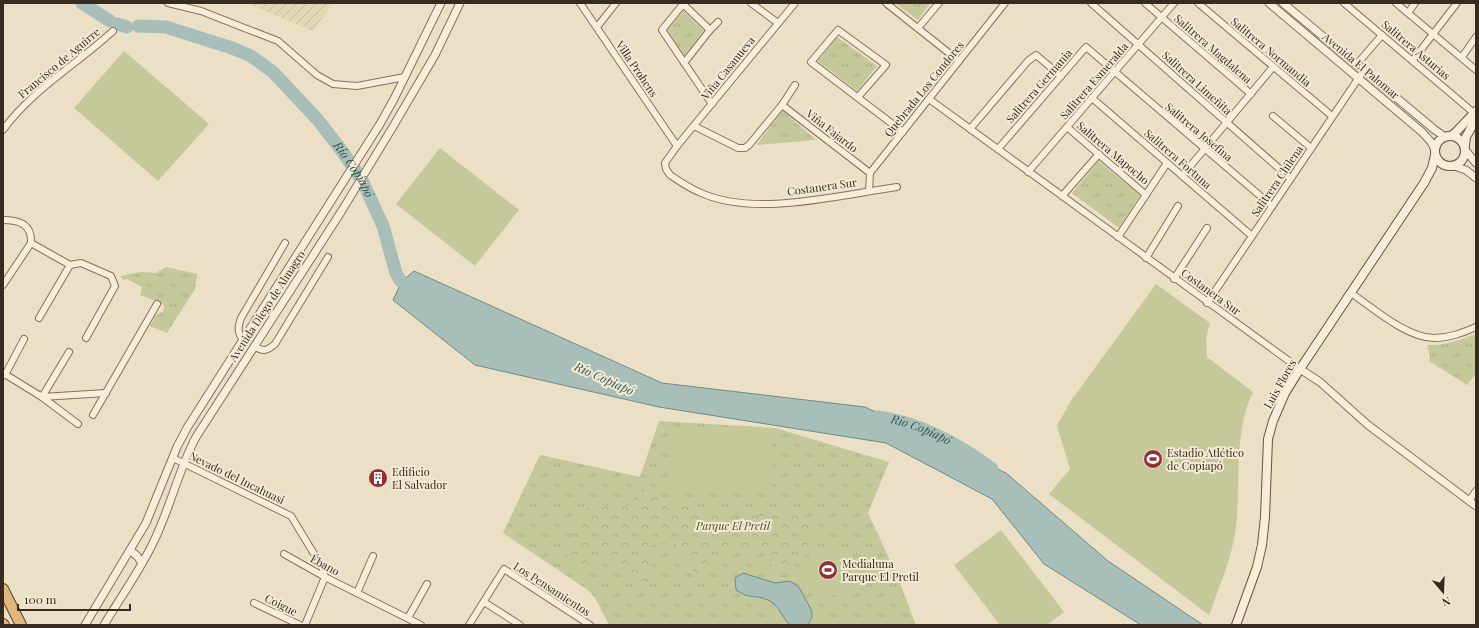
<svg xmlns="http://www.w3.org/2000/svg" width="1479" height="628" font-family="'Playfair Display',serif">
<defs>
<pattern id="farmland-furrows" width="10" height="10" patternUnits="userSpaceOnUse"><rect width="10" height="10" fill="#e1d8b4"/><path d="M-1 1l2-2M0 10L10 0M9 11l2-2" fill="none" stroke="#c2ba9a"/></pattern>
<pattern id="grass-tufts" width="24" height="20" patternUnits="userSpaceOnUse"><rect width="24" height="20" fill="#c5c99a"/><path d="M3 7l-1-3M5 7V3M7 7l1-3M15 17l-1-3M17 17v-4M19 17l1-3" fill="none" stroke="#aaad84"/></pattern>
<pattern id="forest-crowns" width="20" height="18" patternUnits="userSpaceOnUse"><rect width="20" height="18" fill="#c5c99a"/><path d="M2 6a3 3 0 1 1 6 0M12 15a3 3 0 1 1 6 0" fill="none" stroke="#aaad84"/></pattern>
</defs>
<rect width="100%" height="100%" fill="#ebdfc6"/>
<polygon fill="url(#farmland-furrows)" points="246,3 333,3 313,31"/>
<g fill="url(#grass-tufts)">
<polygon points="895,3 930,3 918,20"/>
<polygon points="683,11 704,31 684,56 667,30"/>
<polygon points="837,37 877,66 857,91 818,61"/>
<polygon points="782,110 816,140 757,145"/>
<polygon points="1099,161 1140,195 1119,228 1072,193"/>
<polygon points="166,267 197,274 195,289 167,333 150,326 155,316 163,311 164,307 163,304 140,295 142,287 127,279 123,280 120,276 141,272 156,273"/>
<path d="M1476,334V374L1467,385L1429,361L1430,357L1427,345C1445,346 1459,340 1476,334Z"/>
<polygon points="659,421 775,428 889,462 868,513 896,573 916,625 609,625 595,598 588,590 503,533 540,455 640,477"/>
</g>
<path fill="url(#forest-crowns)" d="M642,488L653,497L691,508L750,516H762L786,513L803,517L811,525L812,537L799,558L791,568L773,570C769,563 771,556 768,548L736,549L718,559C714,569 709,573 701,578L695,574L690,560L681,554L675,542L646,546L645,554L654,578L651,584L631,576L620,568L615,557C599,556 592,559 583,572L573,568L568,556L570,544L578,523L584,518L585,509L600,504L614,509L631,505L637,491Z"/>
<g fill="#c5c99a">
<polygon points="124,51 209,124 158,181 74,108"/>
<polygon points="440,148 519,210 475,266 396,204"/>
<path d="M1156,284L1210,323L1206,338L1207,357L1253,392C1233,433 1241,484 1236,528C1232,558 1219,587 1209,615L1049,494L1070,469L1057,426L1070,402Z"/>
<polygon points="670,426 773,431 770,493 667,489"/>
<polygon points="1001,530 1064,612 1047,625 1000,625 954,565"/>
<circle cx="828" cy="571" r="25"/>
</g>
<g fill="#a7bfb8" stroke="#6e8d85">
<polygon points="414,271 662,383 865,407 1006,473 1108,561 1203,625 1141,625 1044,564 992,499 886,443 659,407 475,365 393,300 402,281"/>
<path d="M743,573L775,583L789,581L795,584L800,589L812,611V617L808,625H790C781,617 780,605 768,600C755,594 750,600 736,590L735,578Z"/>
</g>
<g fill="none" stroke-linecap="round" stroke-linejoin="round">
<g stroke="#a7bfb8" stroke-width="13">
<polyline points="82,3 110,21"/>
<polyline points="117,24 127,27"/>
<path id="s1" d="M138,26L166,27L232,48L251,56L273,72L318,120L342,151L362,180L383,226L396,273L400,280L415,293"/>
<path id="s2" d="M878,417C918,422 961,445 992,469"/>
</g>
<g stroke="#86715d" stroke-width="8">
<g id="minor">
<polyline points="168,3 201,11 278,41 317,75 333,84 357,86 405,77"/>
<polyline points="580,3 677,146"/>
<polyline points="751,3 778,23"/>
<path d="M795,3L677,146L665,163L666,169L670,175C679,181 689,188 699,192C753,218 839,195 897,187"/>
<polyline points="886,3 959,61"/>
<polyline points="1091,3 1290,178"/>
<polyline points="1145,3 1251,94"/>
<polyline points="1198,3 1332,116"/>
<polyline points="1344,3 1474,113"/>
<polyline points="1396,3 1476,70"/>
<polyline points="1408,13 1415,3"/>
<polyline points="597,27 616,3"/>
<polyline points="918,28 939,3"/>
<polyline points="710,30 718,22"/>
<polyline points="1462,57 1476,37"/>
<polyline points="1413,60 1457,3"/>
<polyline points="684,63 710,30 683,4 662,30 712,104"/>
<polyline points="1357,64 1382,35"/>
<polyline points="858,97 886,65 838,30 811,62 903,132"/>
<polyline points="1092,98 1252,236"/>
<polyline points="929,99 1300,369"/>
<polyline points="782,105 795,85"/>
<polyline points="1273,116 1311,148"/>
<polyline points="694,126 738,148 745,148 749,145 782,105 870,173"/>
<polyline points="1067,127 1146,195"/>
<polyline points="970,129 1028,61 1036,55 1061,76"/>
<path d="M3,130C32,90 77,64 113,31"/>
<polyline points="998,149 1086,47 1272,206"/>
<polyline points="1028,172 1174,3"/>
<polyline points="1182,176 1273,67"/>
<polyline points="869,191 870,173 1005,3"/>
<polyline points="1062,196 1099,154"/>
<path d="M3,220C19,220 32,224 31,243L3,285"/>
<polyline points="1118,237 1167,163"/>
<polyline points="31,243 70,265"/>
<polyline points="1146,258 1178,206"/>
<polyline points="1174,279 1207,228"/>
<path d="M1351,293C1373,308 1407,338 1434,338C1449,338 1462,333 1476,327"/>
<polyline points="1207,303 1364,70"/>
<polyline points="39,318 70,265 81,263 111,276 115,286 86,338"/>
<path d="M243,340C237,332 238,327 241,318L285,243"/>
<path d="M254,346C263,352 267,351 275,344L328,257"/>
<polyline points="69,352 42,397 78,424"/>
<polyline points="3,373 42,397 106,393"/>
<polyline points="5,375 24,339"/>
<polyline points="93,415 157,304"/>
<polyline points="173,458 291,516 322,567 325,577 305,625"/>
<polyline points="1469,501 1476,491"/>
<polyline points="284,554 325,577 421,625"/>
<polyline points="357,593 373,556"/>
<polyline points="484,602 520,625"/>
<polyline points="254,603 300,625"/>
<polyline points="408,618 427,584"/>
<polyline points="469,625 504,569 590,625"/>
</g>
</g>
<g stroke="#86715d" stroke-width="9">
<g id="tertiary">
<polyline points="1269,3 1422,132 1431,142 1435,150"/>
<polyline points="1283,3 1435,130 1445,137"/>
<polyline points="1466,151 1476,163"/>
<polyline points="1454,166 1466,170 1476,178"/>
<polyline points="1300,369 1320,382 1368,425 1476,506"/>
<polyline points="130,550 137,556 142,563"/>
<polyline points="85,625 146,523 177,447 187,428 380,124 394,99 441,3"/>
<path d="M104,625C120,598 139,572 153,543C170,509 178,471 196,437L341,212L391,130L435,55L460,3"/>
</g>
</g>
<g stroke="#675340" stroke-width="10">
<g id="secondary">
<circle cx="1450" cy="151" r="15"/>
<polyline points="1451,136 1456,132 1476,111"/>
<polyline points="1465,145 1466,137 1476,119"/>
<polyline points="1236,625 1257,567 1262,545 1265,517 1268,439 1273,421 1285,393 1300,369 1424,183 1432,168 1435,155"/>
</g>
</g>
<g stroke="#544031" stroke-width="12">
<g id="trunk">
<polyline points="3,589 21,625"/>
<polyline points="3,624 4,625"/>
</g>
</g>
<use href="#minor" stroke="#f7edd9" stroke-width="6"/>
<use href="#tertiary" stroke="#f7edd9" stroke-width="7"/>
<use href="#secondary" stroke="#f7edd9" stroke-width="8"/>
<use href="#trunk" stroke="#e0b87e" stroke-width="10"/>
</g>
<defs>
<g id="stadium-disc" transform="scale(1)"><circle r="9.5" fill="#913134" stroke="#f3ead5"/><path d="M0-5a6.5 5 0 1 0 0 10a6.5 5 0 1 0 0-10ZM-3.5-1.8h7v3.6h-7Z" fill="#fff"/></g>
<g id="building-disc" transform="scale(1)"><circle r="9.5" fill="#913134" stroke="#f3ead5"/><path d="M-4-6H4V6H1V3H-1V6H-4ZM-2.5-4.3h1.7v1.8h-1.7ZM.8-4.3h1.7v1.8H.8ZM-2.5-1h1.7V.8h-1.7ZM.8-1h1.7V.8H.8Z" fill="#fff"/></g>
</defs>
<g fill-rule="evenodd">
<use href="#stadium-disc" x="1153" y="459"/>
<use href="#building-disc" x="378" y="478"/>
<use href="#stadium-disc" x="828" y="570"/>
</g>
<g text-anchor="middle" stroke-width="4" stroke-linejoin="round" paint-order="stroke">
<g font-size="11" fill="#372a20" stroke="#f3ead5">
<text transform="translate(1213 49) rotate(41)" y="4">Salitrera Magdalena</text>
<text transform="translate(1416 50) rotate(40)" y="4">Salitrera Asturias</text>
<text transform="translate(1271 52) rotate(40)" y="4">Salitrera Normandia</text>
<text transform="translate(59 63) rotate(-40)" y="4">Francisco de Aguirre</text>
<text transform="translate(1361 66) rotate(40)" y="4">Avenida El Palomar</text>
<text transform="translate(728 68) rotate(-51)" y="4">Viña Casanueva</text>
<text transform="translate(637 69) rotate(56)" y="4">Villa Prohens</text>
<text transform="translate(1094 81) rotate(-49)" y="4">Salitrera Esmeralda</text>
<text transform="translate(1197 83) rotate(42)" y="4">Salitrera Limeñita</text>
<text transform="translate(1039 86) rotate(-49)" y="4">Salitrera Germania</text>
<text transform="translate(924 89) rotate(-51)" y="4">Quebrada Los Condores</text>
<text transform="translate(832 131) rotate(38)" y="4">Viña Fajardo</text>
<text transform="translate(1199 132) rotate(40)" y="4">Salitrera Josefina</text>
<text transform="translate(1113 153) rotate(40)" y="4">Salitrera Mapocho</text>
<text transform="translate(1178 159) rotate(41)" y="4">Salitrera Fortuna</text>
<text transform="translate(1277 181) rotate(-56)" y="4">Salitrera Chilena</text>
<text transform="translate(822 187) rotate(-8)" y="4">Costanera Sur</text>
<text transform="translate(1211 292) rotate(36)" y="4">Costanera Sur</text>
<text transform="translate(267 306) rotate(-57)" y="4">Avenida Diego de Almagro</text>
<text transform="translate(1280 384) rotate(-61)" y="4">Luis Flores</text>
<text transform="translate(237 478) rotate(26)" y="4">Nevado del Incahuasi</text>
<text transform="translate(325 565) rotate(28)" y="4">Ébano</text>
<text transform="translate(552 589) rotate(33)" y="4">Los Pensamientos</text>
<text transform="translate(281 605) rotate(26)" y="4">Coigue</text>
</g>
<g font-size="11" fill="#372a20" stroke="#f3ead5" text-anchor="start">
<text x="1167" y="457">Estadio Atlético<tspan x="1167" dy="13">de Copiapó</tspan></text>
<text x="392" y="476">Edificio<tspan x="392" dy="13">El Salvador</tspan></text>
<text x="842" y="568">Medialuna<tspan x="842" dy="13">Parque El Pretil</tspan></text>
</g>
<g font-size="11" font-style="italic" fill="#485228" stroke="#f3ead5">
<text x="733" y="530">Parque El Pretil</text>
</g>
<g font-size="12" font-style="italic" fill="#305552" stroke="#f3ead5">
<text dy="4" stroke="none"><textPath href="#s1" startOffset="272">Río Copiapó</textPath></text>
<text transform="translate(604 379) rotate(24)" y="4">Río Copiapó</text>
<text dy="4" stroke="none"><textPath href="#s2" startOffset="45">Río Copiapó</textPath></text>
</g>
</g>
<rect width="1479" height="628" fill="none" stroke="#372a20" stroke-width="8"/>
<g transform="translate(1443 592) rotate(161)" stroke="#f3ead5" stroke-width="3" paint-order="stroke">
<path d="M0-3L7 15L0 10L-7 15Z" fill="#372a20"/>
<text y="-6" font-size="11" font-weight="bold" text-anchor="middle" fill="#372a20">N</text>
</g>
<path d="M18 604v6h112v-6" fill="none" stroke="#372a20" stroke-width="2"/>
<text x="24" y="604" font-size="12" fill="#372a20" stroke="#f3ead5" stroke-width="3" paint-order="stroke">100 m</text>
</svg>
